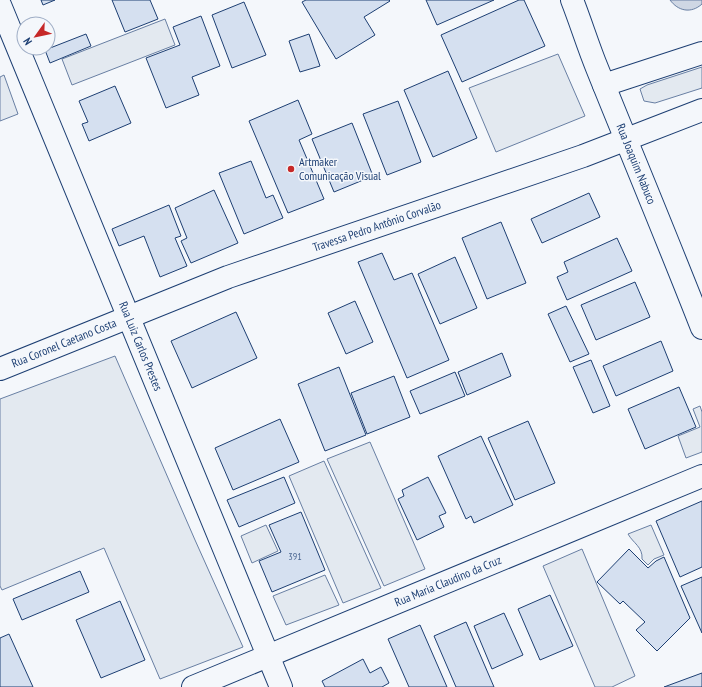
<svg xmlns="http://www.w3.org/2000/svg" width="702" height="687" font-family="'PT Sans Narrow',sans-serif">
<rect width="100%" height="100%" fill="#f4f7fb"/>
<g fill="#e3e9f0" stroke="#687fa3">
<polygon points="165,19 175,45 72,85 62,59"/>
<polygon points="558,54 585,116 496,152 469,88"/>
<polygon points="702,67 702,88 655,103 644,101 640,89 647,85"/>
<polygon points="4,75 18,114 0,121 0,77"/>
<polygon points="115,356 195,540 243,647 160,679 104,548 2,590 0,586 0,399"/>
<polygon points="700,406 702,412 702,452 686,458 678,436 700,427 693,409"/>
<polygon points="370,442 425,569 384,586 327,459"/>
<polygon points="324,461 381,588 343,603 289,476"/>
<polygon points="266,525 278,551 252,563 241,536"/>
<path d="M651,525L664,555L654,559L648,565L642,559C643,547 633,543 628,534Z"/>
<polygon points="582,549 635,676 612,687 595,687 543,566"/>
<polygon points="325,575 339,605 286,625 273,596"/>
</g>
<path fill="#cfd7e4" stroke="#687fa3" d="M670,0H702V4C691,14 678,11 670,0Z"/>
<g fill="#d5e0f0" stroke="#1d3f73">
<polygon points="41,0 55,0 43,5"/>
<polygon points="112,0 150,0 158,19 125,32"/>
<polygon points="306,0 389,0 390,1 364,17 375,35 336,59 302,2"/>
<polygon points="426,0 494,0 437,25"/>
<polygon points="519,0 524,0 545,46 462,82 441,35"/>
<polygon points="244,2 266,55 232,68 212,15"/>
<polygon points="201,16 220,66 192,77 199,95 166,108 146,58 180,45 173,27"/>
<polygon points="86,34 91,46 50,63 45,50"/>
<polygon points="309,34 320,66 300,72 289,41"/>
<polygon points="448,71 477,138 433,157 404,90"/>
<polygon points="115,86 131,123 89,141 82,124 88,122 79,101"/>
<polygon points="298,100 312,134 299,140 324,199 288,213 249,121"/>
<polygon points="398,101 421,162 387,175 363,114"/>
<polygon points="352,123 373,176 334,192 312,139"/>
<polygon points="251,161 266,198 273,195 283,218 244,234 219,173"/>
<polygon points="214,190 238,243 191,263 181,241 187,238 175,208"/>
<polygon points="589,193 600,217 542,243 531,219"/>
<polygon points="169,205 181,236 175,238 187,266 160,277 144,236 119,246 112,229"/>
<polygon points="501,222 526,283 487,299 462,238"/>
<polygon points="617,238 632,271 567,300 557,277 568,272 564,262"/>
<polygon points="382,253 394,280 412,273 449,360 407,378 358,262"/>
<polygon points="455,257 477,308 440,324 418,274"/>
<polygon points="635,282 650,317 596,340 581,305"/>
<polygon points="355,301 373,342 346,354 328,313"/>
<polygon points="566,306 589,354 570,362 548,314"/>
<polygon points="236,312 257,358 192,388 171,341"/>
<polygon points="661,341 673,371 616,396 603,366"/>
<polygon points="502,353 511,376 467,395 458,372"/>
<polygon points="591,360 610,406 593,413 573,367"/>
<polygon points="339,367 366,435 325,451 298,384"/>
<polygon points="455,372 465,396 420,414 410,391"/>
<polygon points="394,376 410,417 367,434 351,393"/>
<polygon points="679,387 696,427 645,449 628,409"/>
<polygon points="280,419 299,462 233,490 215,448"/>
<polygon points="528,421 555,483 515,500 488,438"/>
<polygon points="481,436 513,505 474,523 471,516 466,519 438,456"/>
<polygon points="284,477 295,503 239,527 227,500"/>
<polygon points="428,477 446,513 439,516 444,527 417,540 398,499 404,496 402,490"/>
<polygon points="702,501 702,567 680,577 656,521"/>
<polygon points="301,512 325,570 272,592 259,561 281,552 269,525"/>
<polygon points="629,549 648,568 656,561 664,557 690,618 657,651 636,630 645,622 623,601 620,604 597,582"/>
<polygon points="80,571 89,592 22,620 13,599"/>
<polygon points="702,577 702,633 681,586"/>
<polygon points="550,595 573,646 540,660 518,609"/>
<polygon points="120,601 145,660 101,678 76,620"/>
<polygon points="504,613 523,655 492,669 474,626"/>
<polygon points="466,622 494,687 456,687 434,636"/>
<polygon points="420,625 447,687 409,687 388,639"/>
<polygon points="9,634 33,687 0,687 0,638"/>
<polygon points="363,659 370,673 381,667 389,683 382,687 325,687 322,681"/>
<polygon points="702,673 702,687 664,687"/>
</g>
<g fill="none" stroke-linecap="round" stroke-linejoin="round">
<g stroke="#1d3f73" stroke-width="24">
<g id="minor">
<path id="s1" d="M0,5L281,687"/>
<path id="s2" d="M0,369L228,277L583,156L627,139"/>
<path id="s3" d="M193,687L702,476"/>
</g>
</g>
<g stroke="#1d3f73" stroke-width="24">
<g id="major">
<path id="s4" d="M572,0C581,23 588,46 597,68C632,155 668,241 702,328"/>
<polyline points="604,85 702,53"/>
<polyline points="627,139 702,110"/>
</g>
</g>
<use href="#minor" stroke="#f4f7fb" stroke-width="22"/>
<use href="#major" stroke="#f4f7fb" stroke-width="22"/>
</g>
<circle fill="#c62828" stroke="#f4f7fb" stroke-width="1.5" cx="291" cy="169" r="4"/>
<g text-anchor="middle" stroke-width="3" stroke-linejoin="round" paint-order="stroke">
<g font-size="10" fill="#4b6792">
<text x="295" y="560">391</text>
</g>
<g font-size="12" fill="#1d3f73" stroke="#f4f7fb" text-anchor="start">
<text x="299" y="166">Artmaker<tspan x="299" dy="14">Comunicação Visual</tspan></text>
</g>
<g font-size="12" fill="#1d3f73" stroke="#f4f7fb">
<text dy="4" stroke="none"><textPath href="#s4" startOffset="176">Rua Joaquim Nabuco</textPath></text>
<text dy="4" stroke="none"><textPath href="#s2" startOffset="403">Travessa Pedro Antônio Corvalão</textPath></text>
<text dy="4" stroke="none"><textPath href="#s2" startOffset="69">Rua Coronel Caetano Costa</textPath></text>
<text dy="4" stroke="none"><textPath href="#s1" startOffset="369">Rua Luiz Carlos Prestes</textPath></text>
<text dy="4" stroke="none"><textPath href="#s3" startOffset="276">Rua Maria Claudino da Cruz</textPath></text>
</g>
</g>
<g transform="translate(36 36) rotate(237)"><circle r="19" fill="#f4f7fb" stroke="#9eadc5"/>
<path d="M0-3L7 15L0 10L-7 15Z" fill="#c62828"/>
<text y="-6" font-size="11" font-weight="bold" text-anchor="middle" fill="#1d3f73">N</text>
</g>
</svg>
